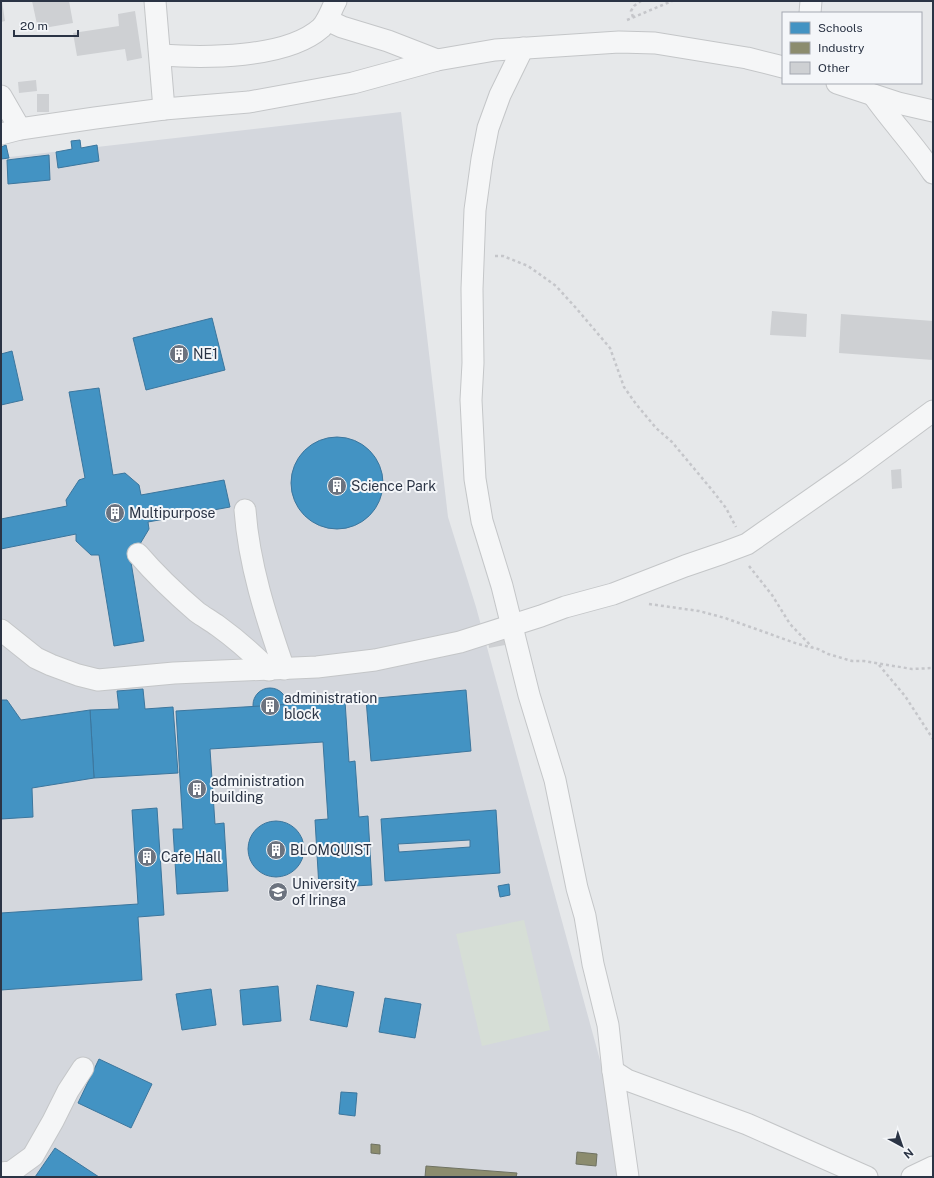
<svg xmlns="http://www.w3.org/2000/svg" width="934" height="1178" font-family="'Public Sans',sans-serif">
<rect width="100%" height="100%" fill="#e6e8ea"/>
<polygon fill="#d4d7dd" points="401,112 448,517 476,607 632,1177 1,1177 1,158"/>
<polygon fill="#d6ded6" points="524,920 550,1030 482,1046 456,934"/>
<g fill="#4393c3" stroke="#3c769d" fill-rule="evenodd">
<polygon points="80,140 81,148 97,145 99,161 58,168 56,152 72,149 71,141"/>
<polygon points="6,145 9,158 1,159 1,147"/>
<polygon points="49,155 50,180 8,184 7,160"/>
<polygon points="212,318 225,370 146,390 133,338"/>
<polygon points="12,351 23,400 1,405 1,354"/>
<polygon points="99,388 113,475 125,473 139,485 141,495 224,480 230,507 148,522 149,529 137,549 129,550 144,641 114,646 99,555 91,555 76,541 76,534 1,549 1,519 67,506 66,500 79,480 85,478 69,392"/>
<circle cx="337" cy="483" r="46"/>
<circle cx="270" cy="705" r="17"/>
<polygon points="143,689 145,709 173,707 178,773 94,778 90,710 119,709 117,691"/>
<polygon points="466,690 471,751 371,761 366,699"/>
<polygon points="1,700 7,700 21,720 90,710 94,778 32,788 33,817 1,819"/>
<polygon points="345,701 349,762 355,761 359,817 368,816 372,885 319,888 315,820 328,819 323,742 210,749 215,824 224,823 228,891 177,894 173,829 183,829 176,711"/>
<polygon points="157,808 164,915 138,917 142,980 1,990 1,913 138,904 132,810"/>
<path d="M496,810L500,873L385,881L381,819ZM470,840V847L399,852L398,844Z"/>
<circle cx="276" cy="849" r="28"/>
<polygon points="509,884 510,895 500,897 498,886"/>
<polygon points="317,985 354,992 347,1027 310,1020"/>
<polygon points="278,986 281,1021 243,1025 240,990"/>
<polygon points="211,989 216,1025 182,1030 176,994"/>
<polygon points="385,998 421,1004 415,1038 379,1032"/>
<polygon points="99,1059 152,1084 131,1128 78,1103"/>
<polygon points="341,1092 357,1093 355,1116 339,1114"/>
<polygon points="55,1148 99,1177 35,1177"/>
</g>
<g fill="#8c8c6e" stroke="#6f7262">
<polygon points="371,1144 380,1145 380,1154 371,1153"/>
<polygon points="577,1152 597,1154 596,1166 576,1164"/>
<polygon points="426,1166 517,1173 516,1177 425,1177"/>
</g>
<g fill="#ced0d3">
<polygon points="1,1 2,1 5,21 1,22"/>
<polygon points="32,1 69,1 73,23 38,29"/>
<polygon points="135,11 142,58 127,61 125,49 77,56 73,33 119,26 118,14"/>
<polygon points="36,80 37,91 19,93 18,82"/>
<rect x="37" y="94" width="12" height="18"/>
<polygon points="772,311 807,314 806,337 770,335"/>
<polygon points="841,314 933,321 933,360 839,353"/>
<polygon points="901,469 902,488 892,489 891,470"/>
<polygon points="502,631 505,645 489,648 487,634"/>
</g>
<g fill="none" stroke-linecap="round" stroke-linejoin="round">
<g stroke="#c4c6c8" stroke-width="23">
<g id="minor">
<polyline points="155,1 164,109"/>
<polyline points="810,13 811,1"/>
<polyline points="327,20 342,27 388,41 437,60"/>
<polyline points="523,48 500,95 488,128 482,159 475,210 472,289 473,363 471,400 475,479 482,521 502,586 529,695 555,780 577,888 585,916 593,964 608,1025 613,1071 628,1177"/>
<path d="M160,55C204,58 286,59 321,28C328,21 331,10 336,1"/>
<polyline points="837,83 898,103 933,111"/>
<path d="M873,95C892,122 915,146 933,173"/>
<polyline points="1,96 20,129"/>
<polyline points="1,134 20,129 95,118 164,109 249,102 353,83 437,60 495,50 619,42 655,43 747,58 783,67"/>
<path d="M245,510C249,565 266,617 284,669"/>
<path d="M138,554C156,575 176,594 197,612C204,617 211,621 218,626C236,639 253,654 269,670"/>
<polyline points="1,630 36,658 51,665 78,675 98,680 174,673 317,667 375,660 460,642 541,616 565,607 613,594 685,566 723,553 747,544 853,470 933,411"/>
<polyline points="613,1071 627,1080 747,1124 867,1177"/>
<polyline points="1,1173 11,1172 33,1156 53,1121 68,1091 83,1068"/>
<polyline points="912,1177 933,1167"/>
</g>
</g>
<g stroke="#c5c6ca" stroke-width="2.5" stroke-dasharray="3 3" stroke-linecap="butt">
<polyline points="633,17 631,11 634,6 641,1"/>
<polyline points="627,20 672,1"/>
<polyline points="495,256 503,256 528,266 556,286 576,308 610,348 624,387 636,404 656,428 672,442 712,490 726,508 736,527"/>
<polyline points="749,566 772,595 790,624 812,647"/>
<polyline points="649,604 699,611 725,618 798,644 818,649 828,654 852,661 864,661 912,669 933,668"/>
<polyline points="879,665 905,696 933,739"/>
</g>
<use href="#minor" stroke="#f5f6f7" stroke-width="21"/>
</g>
<defs>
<g id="building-disc" transform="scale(1)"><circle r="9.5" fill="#6c737f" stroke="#f4f6f9"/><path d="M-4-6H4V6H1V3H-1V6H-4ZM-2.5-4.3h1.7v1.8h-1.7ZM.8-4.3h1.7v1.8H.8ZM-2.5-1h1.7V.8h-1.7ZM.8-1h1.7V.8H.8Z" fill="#fff"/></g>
<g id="university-disc" transform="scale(1)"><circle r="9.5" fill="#6c737f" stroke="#f4f6f9"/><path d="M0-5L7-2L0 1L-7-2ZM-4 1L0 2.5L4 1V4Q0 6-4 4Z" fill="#fff"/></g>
</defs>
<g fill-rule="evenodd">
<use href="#building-disc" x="179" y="354"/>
<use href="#building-disc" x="337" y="486"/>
<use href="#building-disc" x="115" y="513"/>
<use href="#building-disc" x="270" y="706"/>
<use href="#building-disc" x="197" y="789"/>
<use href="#building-disc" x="276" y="850"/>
<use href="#building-disc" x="147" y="857"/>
<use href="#university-disc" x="278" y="892"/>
</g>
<g text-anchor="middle" stroke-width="4" stroke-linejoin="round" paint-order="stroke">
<g font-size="14" fill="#2b3445" stroke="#f4f6f9" text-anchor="start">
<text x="193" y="359">NE1</text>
<text x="351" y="491">Science Park</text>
<text x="129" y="518">Multipurpose</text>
<text x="284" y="703">administration<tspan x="284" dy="16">block</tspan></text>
<text x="211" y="786">administration<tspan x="211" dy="16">building</tspan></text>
<text x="290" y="855">BLOMQUIST</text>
<text x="161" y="862">Cafe Hall</text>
<text x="292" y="889">University<tspan x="292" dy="16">of Iringa</tspan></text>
</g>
</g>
<rect width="934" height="1178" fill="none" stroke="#2b3445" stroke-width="4"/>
<rect x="782" y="12" width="140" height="72" fill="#f4f6f9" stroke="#a4a8b1"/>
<rect x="790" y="22" width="20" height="12" fill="#4393c3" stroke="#a4a8b1"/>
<text x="818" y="32" font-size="12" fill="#2b3445">Schools</text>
<rect x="790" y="42" width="20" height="12" fill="#8c8c6e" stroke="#a4a8b1"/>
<text x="818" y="52" font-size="12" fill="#2b3445">Industry</text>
<rect x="790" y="62" width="20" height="12" fill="#ced0d3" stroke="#a4a8b1"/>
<text x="818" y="72" font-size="12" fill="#2b3445">Other</text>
<g transform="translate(902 1146) rotate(140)" stroke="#f4f6f9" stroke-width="3" paint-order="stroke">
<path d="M0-3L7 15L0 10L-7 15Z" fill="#2b3445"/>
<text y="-6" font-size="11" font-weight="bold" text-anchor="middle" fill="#2b3445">N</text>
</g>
<path d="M14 30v6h64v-6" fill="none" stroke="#2b3445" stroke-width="2"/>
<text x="20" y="30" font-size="12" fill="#2b3445" stroke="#f4f6f9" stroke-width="3" paint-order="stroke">20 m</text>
</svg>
